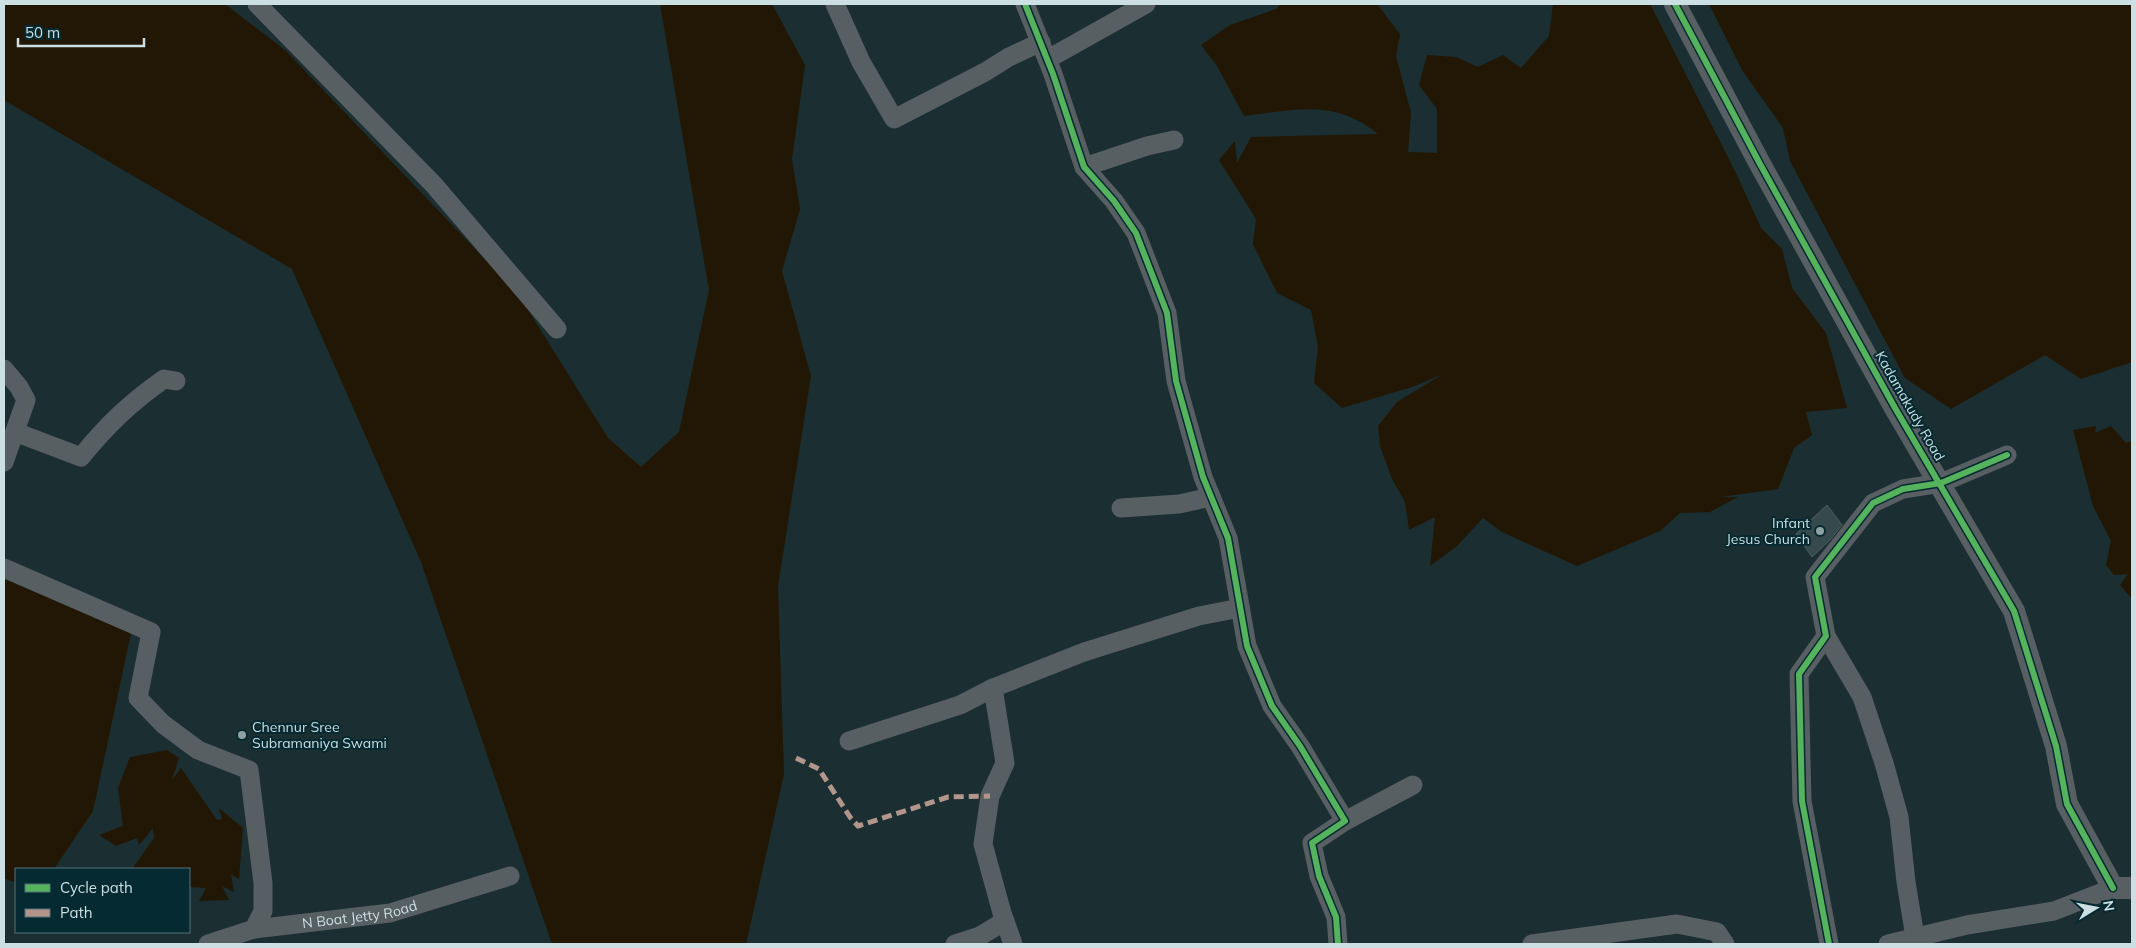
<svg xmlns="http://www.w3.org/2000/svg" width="2136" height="948" font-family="Mulish,sans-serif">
<rect width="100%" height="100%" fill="#1b2e31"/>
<g fill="#221704">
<polygon points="4,4 225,4 286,51 518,294 608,438 641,467 679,432 709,290 660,4 772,4 805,65 792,159 800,209 782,271 811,376 778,586 784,774 746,944 552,944 421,562 292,269 4,100"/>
<path d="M1281,4H1377L1400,34L1396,56L1411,113L1408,152L1437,153V109L1419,85L1427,55L1456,57L1478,67L1503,55L1521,68L1549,36L1553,4H1650L1736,173L1761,228L1782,249L1792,288L1826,333L1847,408L1806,412L1812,435L1794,448L1778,489L1721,497H1738L1710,512L1680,513L1660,531L1577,566L1502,532L1483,518L1457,546L1430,566L1435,517L1409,530L1405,502L1392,479L1380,446L1378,426L1397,402L1443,374L1415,386L1342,408L1314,383L1318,347L1311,310L1277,293L1253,244L1256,219L1219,160L1235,141L1237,163L1251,137L1378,134C1334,98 1296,110 1244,116L1217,66L1201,45L1230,25L1276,9Z"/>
<polygon points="1709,4 2132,4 2132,362 2081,379 2045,355 1951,409 1905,378 1790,161 1783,128 1742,70"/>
<polygon points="2096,426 2095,433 2111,426 2126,443 2132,441 2132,599 2120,585 2128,574 2114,575 2106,565 2111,541 2093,506 2073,430"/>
<polygon points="4,579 131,633 93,811 54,869 16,869 16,883 4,878"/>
<polygon points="167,750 179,758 172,780 181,768 217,820 222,819 219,808 243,828 239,879 231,874 234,892 222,886 229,900 199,901 206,888 189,887 189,869 132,869 154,838 153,828 139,845 137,838 116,846 99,835 123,826 118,788 130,757"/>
</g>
<polygon fill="#36494d" stroke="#4e5e61" points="1827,505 1842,525 1830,540 1812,557 1796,534"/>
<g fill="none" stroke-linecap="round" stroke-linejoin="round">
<g stroke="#575f62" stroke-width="19">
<polyline points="257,4 434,185 557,329"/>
<polyline points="835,4 861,62 894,119 985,72 1009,57 1041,42"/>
<polyline points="1025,4 1053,74 1084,167 1114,201 1136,233 1167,313 1176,381 1203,477 1228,538 1247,646 1272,706 1300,746 1345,821 1312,843 1319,876 1336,917 1338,944"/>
<polyline points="1048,59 1146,4"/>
<polyline points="1084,167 1147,146 1174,140"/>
<polyline points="4,369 19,387 26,400 4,462"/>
<path d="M15,432L81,457C107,425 130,403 164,379L176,381"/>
<polyline points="1121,508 1179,504 1211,497"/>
<polyline points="4,568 151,632 138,698 163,724 198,750 249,770 263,883 263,911 254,929"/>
<polyline points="1826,636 1862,697 1884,763 1899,817 1906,882 1915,937"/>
<polyline points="849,741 960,705 993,688"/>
<polyline points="1345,821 1413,785"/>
<path id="s1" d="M208,944L254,929L390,913L510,876"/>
<polyline points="955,944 980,936 1005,921"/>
<polyline points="1013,944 1002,913 983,844 990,796 1005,763 993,688 1084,652 1199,616 1240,608"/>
<polyline points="1532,944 1677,924 1717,932 1725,944"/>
<polyline points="1829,944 1802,801 1799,674 1826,636 1815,577 1873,503 1903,489 1941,483 2007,455"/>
<polyline points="1888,944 1967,925 2054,911 2113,888"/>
</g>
<polyline stroke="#575f62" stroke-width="22" points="1675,4 1760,164 1895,408 2014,611 2056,746 2067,804 2113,888 2132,888"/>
<polyline stroke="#b2968c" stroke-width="5" stroke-dasharray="10 5" stroke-linecap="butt" points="796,758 819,769 850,817 858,826 948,797 990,796"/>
<g stroke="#052a31" stroke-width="9">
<g id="cycleway">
<polyline points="1025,4 1053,74 1084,167 1114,201 1136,233 1167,313 1176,381 1203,477 1228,538 1247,646 1272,706 1300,746 1345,821 1312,843 1319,876 1336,917 1338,944"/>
<polyline points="1675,4 1760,164 1895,408 2014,611 2056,746 2067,804 2113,888"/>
<polyline points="1829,944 1802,801 1799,674 1826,636 1815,577 1873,503 1903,489 1941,483 2007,455"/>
</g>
</g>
<use href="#cycleway" stroke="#56b35d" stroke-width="6"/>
</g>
<g fill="#8ea1a5" stroke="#052a31" stroke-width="2">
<circle cx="1820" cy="531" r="5"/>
<circle cx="242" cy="735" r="5"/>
</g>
<g text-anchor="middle" stroke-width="4" stroke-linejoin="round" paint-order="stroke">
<g font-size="14" fill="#ccdfe3" stroke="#052a31">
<text transform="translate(1910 406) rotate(60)" y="5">Kadamakudy Road</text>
<text dy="5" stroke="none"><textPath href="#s1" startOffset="155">N Boat Jetty Road</textPath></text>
</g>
<g font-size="14" fill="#ccdfe3" stroke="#052a31" text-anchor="end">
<text x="1810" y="528">Infant<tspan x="1810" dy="16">Jesus Church</tspan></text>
<text x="252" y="732" text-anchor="start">Chennur Sree<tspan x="252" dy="16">Subramaniya Swami</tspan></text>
</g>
</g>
<rect width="2136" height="948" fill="none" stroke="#ccdfe3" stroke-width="10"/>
<rect x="15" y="868" width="175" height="65" fill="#052a31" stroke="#557278"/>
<rect x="25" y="884" width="25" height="8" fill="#56b35d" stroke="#557278"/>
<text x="60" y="893" font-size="15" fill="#ccdfe3">Cycle path</text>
<rect x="25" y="909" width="25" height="8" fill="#b2968c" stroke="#557278"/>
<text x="60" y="918" font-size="15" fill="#ccdfe3">Path</text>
<g transform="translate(2096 908) rotate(80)" stroke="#052a31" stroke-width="4" paint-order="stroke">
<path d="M0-4L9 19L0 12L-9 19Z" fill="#ccdfe3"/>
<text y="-8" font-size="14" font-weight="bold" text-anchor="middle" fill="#ccdfe3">N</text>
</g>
<path d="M18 38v8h126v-8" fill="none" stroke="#ccdfe3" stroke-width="2.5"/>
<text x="25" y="38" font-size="15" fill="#ccdfe3" stroke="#052a31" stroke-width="4" paint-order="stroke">50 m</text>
</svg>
